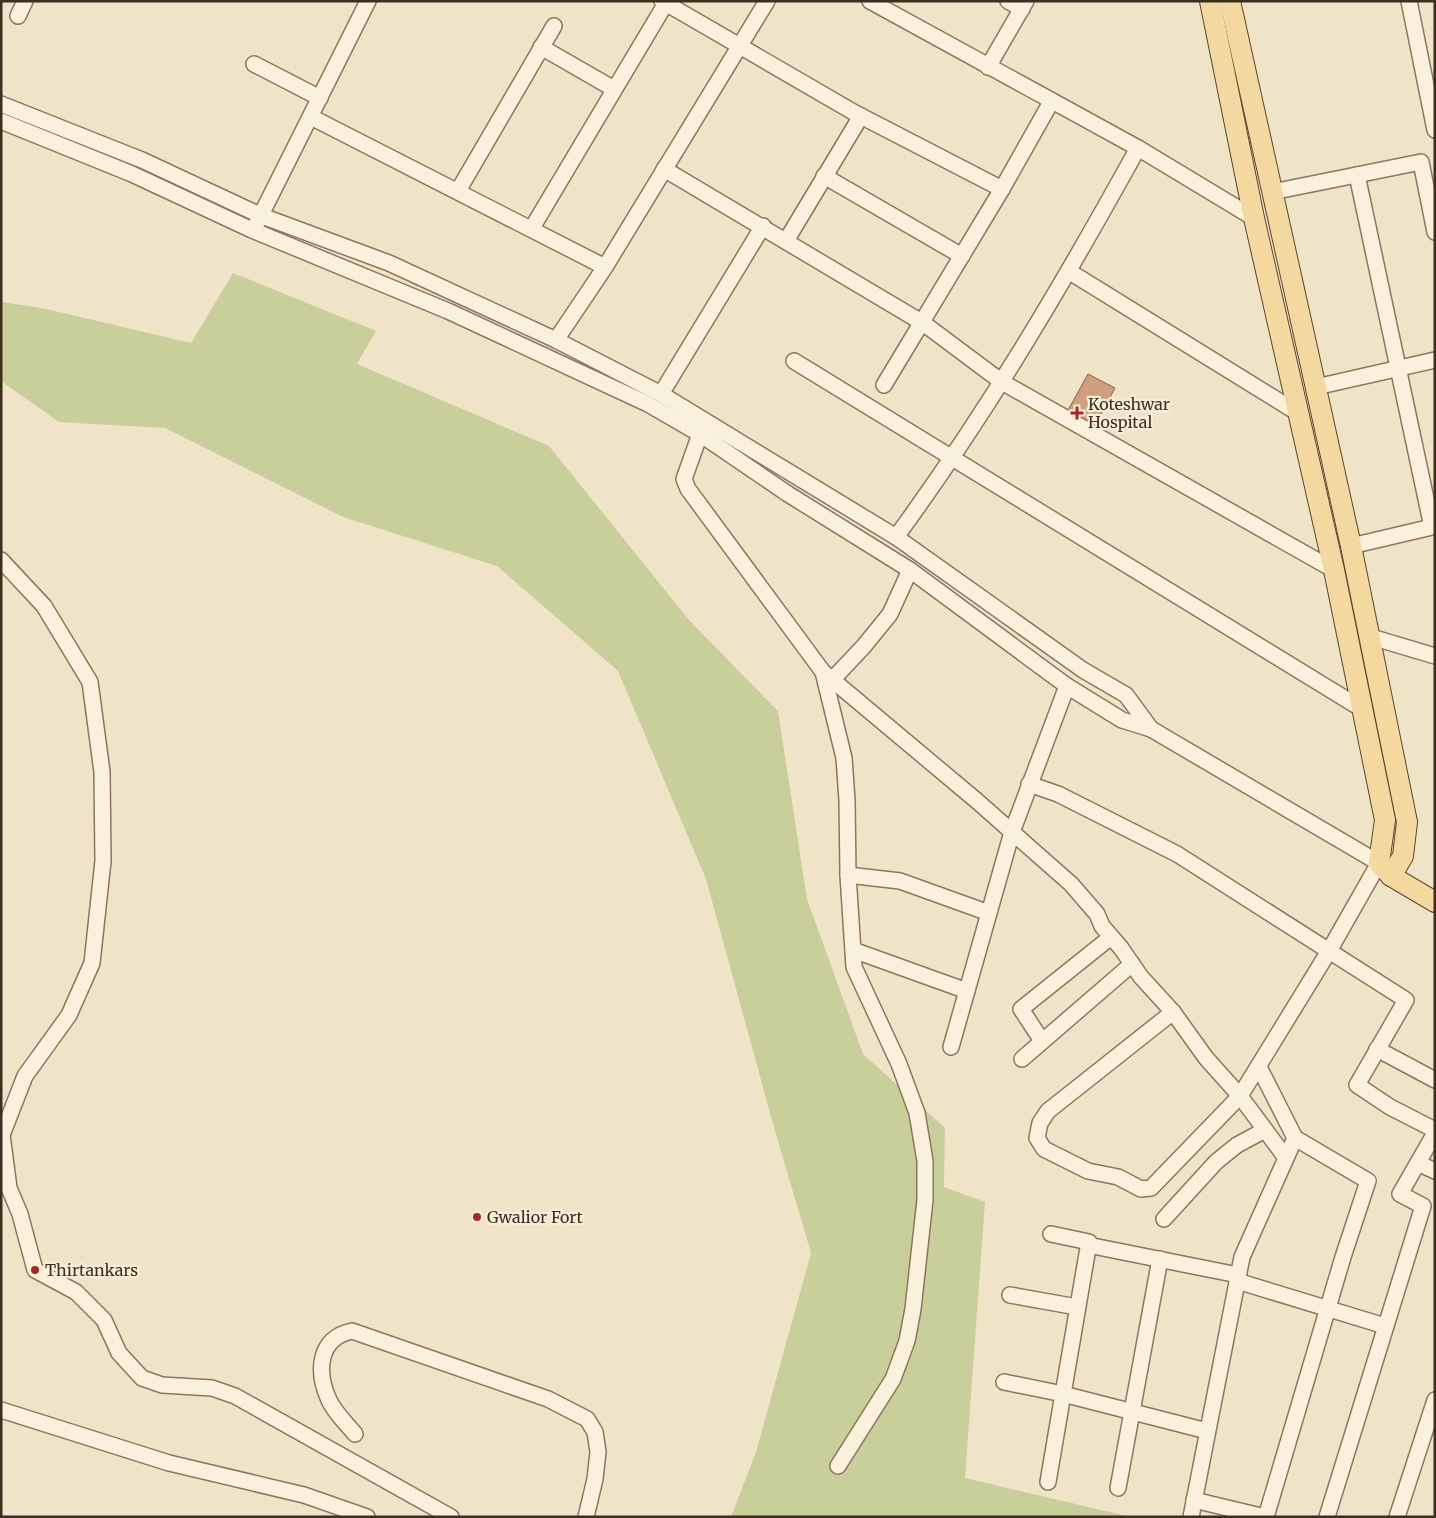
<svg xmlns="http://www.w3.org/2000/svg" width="1436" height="1518" font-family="Merriweather,serif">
<rect width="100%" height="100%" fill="#f0e4c8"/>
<polygon fill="#c9cf9b" points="233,273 376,331 357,364 549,446 689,620 778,711 807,899 863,1054 945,1128 944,1187 985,1202 965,1478 1131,1517 731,1517 756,1452 811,1253 773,1124 706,879 618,671 497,566 343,517 165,428 59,422 1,381 1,302 42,308 191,343"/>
<polygon fill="#cf9f7d" stroke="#8d5f41" points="1088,374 1115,388 1093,429 1066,414"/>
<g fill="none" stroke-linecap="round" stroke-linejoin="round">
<g stroke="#8d765c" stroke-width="18">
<g id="minor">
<polyline points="662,1 855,113 1002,189"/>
<polyline points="870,1 1138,148 1254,218"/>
<polyline points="1008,1 1022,9"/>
<polyline points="1409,1 1435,130"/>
<polyline points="18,16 25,1"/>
<polyline points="541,47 614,89"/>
<polyline points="254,64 320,98"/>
<polyline points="988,67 1026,1"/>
<polyline points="1,104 142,160 262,216 389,263 556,340 661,394 896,537 1083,670 1126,695 1151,729"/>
<polyline points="311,117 605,267"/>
<polyline points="1,121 132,174 252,230 448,311 648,404 700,434 788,494 910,570 1067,686 1122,720 1151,729 1379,863 1329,951 1240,1096 1151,1188 1141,1189 1118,1177 1088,1171 1044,1149 1037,1138 1040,1123 1048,1111 1173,1012"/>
<polyline points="664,169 923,323 1002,382 1334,570"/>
<polyline points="824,176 962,256"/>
<polyline points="458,191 554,26"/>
<polyline points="1272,192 1421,162 1435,232"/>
<polyline points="257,223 368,1"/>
<polyline points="532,228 666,3"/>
<polyline points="786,241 861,116"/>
<polyline points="1070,272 1298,413"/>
<polyline points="556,340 605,267 767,1"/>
<polyline points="794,361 1362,709"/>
<polyline points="884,385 1002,189 1051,102"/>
<polyline points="1316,387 1435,360"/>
<polyline points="661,394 763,226"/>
<polyline points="700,434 684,479 688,489 823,672 977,801 1071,884 1097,914 1102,926 1121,948 1141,977 1173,1012 1206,1058 1240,1096 1286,1158"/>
<path d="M896,537C987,413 1064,282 1138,148"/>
<polyline points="1351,546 1432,527 1357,175"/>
<polyline points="1,560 44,606 90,682 102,772 103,861 92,963 69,1015 25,1076 2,1135 9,1188 20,1214 35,1270 76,1292 104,1320 119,1353 142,1378 162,1385 212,1388 235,1396 451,1517"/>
<polyline points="1368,636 1435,656"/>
<polyline points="823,672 844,758 847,800 848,875 900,881 989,913"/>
<polyline points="832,680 864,646 890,614 910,570"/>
<polyline points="1029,784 1058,794 1177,854 1406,1000 1357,1085 1390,1107 1435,1130"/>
<polyline points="853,950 967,991"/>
<polyline points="1042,1041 1021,1009 1111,937"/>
<polyline points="951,1047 1012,832 1067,686"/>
<polyline points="1377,1049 1435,1080"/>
<polyline points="1022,1059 1132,964"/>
<polyline points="1418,1163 1435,1171"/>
<polyline points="1164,1219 1216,1162 1237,1145 1265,1130"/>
<polyline points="1051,1234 1089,1242 1063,1394 1207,1431"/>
<polyline points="1088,1245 1238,1275"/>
<polyline points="1237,1281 1385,1326"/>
<polyline points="1010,1295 1077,1307"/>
<polyline points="1004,1382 1063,1394 1048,1482"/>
<polyline points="1,1410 169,1463 304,1495 367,1517"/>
<path d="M355,1434C347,1424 334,1412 329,1400C316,1372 318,1338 352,1331L548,1399L587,1419L595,1432L598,1452L595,1479L586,1517"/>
<polyline points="838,1466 893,1379 907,1341 913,1309 925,1200 925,1161 917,1113 899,1064 854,967 848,875"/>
<polyline points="1118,1488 1160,1259"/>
<polyline points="1194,1500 1265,1517"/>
<polyline points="1191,1517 1242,1257 1295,1138 1259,1067"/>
<polyline points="1266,1517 1343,1257 1368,1181 1295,1138"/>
<polyline points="1327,1517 1423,1206 1400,1194 1435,1133"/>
<polyline points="1397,1517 1435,1400"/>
</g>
</g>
<g stroke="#5b4430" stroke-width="22">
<g id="major">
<polyline points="1210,1 1254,218 1334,570 1385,820 1379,863 1391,876 1435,902"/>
<polyline points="1230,1 1351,546 1407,822 1403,856 1391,876"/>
</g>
</g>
<use href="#minor" stroke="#faf1dc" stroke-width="15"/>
<use href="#major" stroke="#f3d9a0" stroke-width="20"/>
</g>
<g fill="#9e2a2b" stroke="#f7eed8" stroke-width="2">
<path d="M1074.5 405.5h5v5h5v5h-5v5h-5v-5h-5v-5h5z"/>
<circle cx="477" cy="1217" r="5"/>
<circle cx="35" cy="1270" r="5"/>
</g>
<g text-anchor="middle" stroke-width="4.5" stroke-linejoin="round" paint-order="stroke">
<g font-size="16" fill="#3d2e20" stroke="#f7eed8" text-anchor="start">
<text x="1088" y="410">Koteshwar<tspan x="1088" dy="18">Hospital</tspan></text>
<text x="487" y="1223">Gwalior Fort</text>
<text x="45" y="1276">Thirtankars</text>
</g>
</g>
<rect width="1436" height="1518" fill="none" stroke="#3d2e20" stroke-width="5"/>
</svg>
